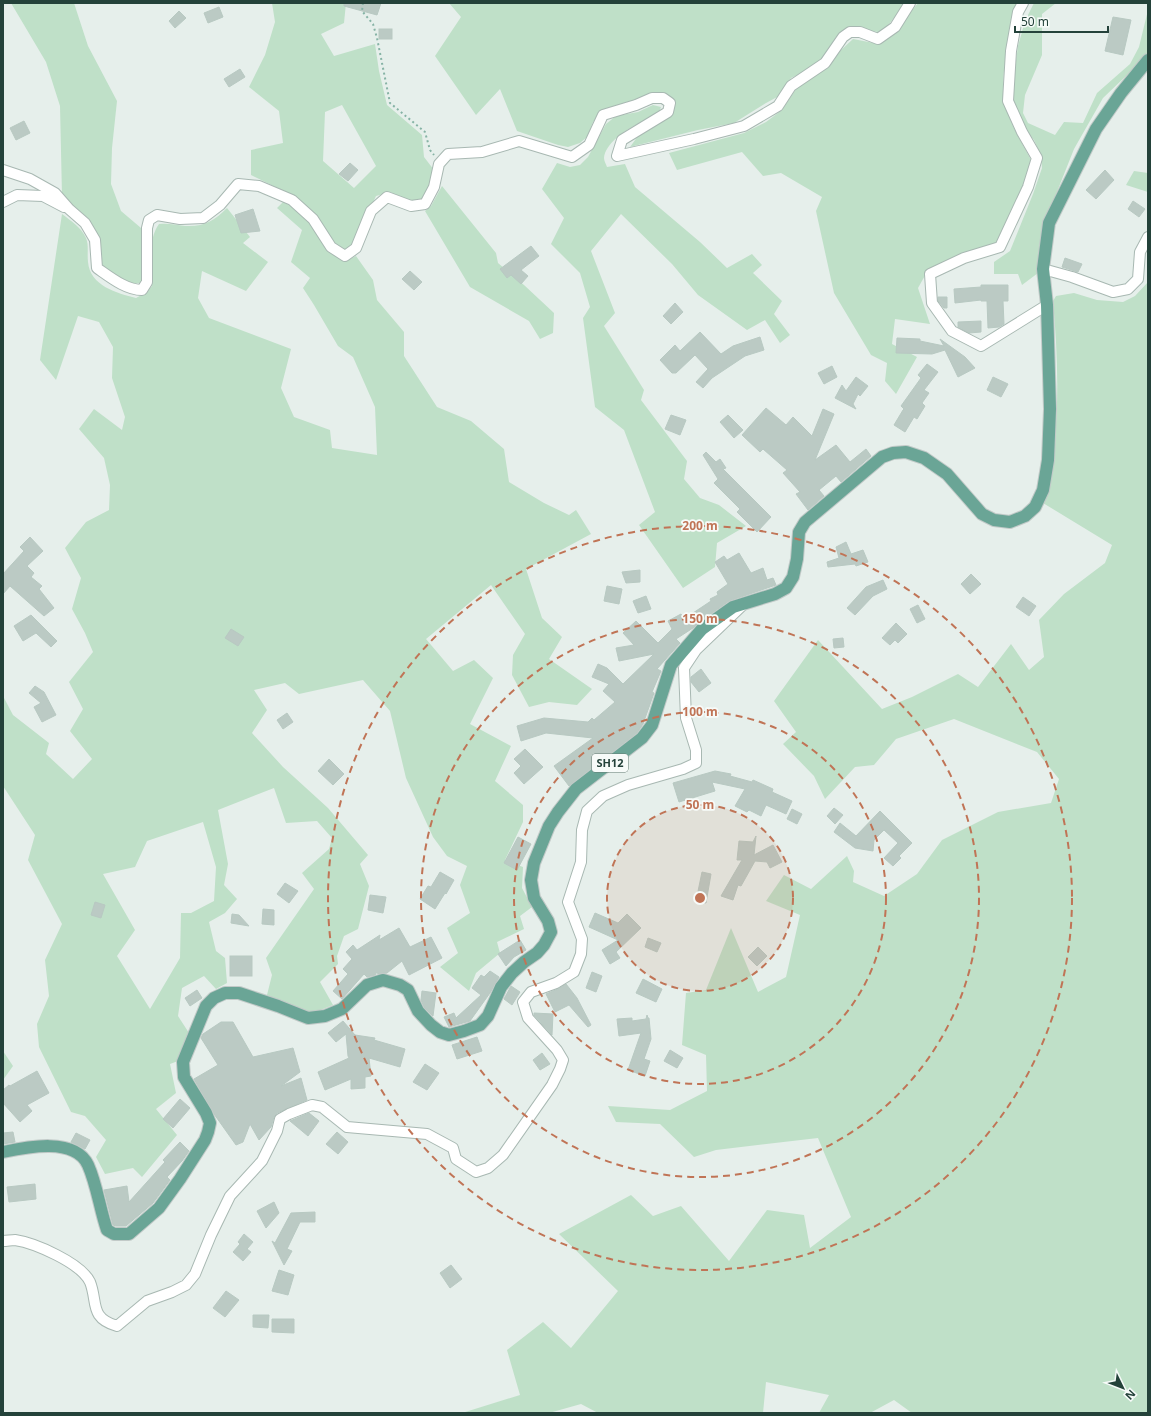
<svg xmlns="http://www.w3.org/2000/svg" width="1151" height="1416" font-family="'Noto Sans',sans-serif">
<rect width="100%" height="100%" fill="#e6efeb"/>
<g fill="#bfe0c8" fill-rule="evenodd">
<polygon points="11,3 74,3 88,46 117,101 112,148 111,184 121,211 141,228 141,283 130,284 98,264 100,242 89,219 62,196 60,106 46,62"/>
<path d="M272,3H346L344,23L321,34L334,56L375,44L379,71L387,105L422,135L424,157L434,170L430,187L422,200H407L390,192L376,196L353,246L344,252L333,244L294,196L251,175V150L283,143L279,111L249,87L265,55L275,22ZM342,105L376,166L354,188L323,161L325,112Z"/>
<polygon points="449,3 906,3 885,29 878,32 855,29 845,30 836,37 823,59 814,67 791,78 779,96 766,103 734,123 698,130 630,147 638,136 665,120 673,106 665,95 656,93 605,109 593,122 587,137 580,143 568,147 558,145 517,131 500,89 476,115 435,56 461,17"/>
<path d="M918,3H1018C1012,32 997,78 1006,107C1011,126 1022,143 1031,160L1026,179L995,246L927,272L918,288L930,324L895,319L892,344L917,357L896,394L885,381L887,363L871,355L834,293L816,211L822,197L781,173L763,176L742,152L677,170L669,153L744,133L766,122L782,110L798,86L829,67L840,51L853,39L879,44L893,34Z"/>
<polygon points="1034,3 1056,3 1042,14 1042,55 1025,95 1023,113 1028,123 1055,135 1064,122 1083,123 1097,93 1130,64 1139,47 1148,10 1148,49 1146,57 1103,98 1074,149 1043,227 1042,270 1022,285 1018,274 994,274 994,262 1010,251 1033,194 1042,168 1041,155 1034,140 1023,127 1016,110 1012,95 1014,75 1018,46 1025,21"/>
<path d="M653,105L661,107C657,120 647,120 636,125C625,130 605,144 604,158C604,161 606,164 607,167L625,164L635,187L700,242L727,268L752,254L762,265L753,273L782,301L774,314L790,335L780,343L765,320L747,330L698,295L672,264L621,214L591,251L615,313L604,326L644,390L641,400L687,461L684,479L700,498L719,505L746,526L717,543L715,567L683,588L639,525L655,512L624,430L595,407L583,318L590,307L580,273L551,244L564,218L542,189L557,163L570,167L580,165L588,157L606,124L616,116L638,112Z"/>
<polygon points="1134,171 1148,173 1148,192 1126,185"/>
<polygon points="442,186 496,253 498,263 524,285 554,313 553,333 540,339 529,321 470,287 425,211 431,206"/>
<path d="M283,202L299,210L310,222L329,251L346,261L356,256L373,280L377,300L404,332V356L437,407L471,421L504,449L509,482L544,503L569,515L576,510L591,534L526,569L542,618L562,637L549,659L592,689L577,705L549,702L529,707L512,675L513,655L525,634L491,585L426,639L453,671L474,660L493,678L470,724L511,746L495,781L523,805V822L505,860L523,867L522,888L532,907L520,916L524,929L497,942L500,953L476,973L469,991L440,967L458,953L447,928L470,913L460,885L467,866L447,856L433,837L406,778L390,711L363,680L299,694L285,683L254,690L267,710L252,733L283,767L328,808L368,855L360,864L369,886L358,929L344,936L337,956L338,964L320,982L333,1005L318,1011H301L267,995L272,975L266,958L314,889L302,873L329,849L332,838L317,821L286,823L274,788L218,810L228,864L224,885L237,899L225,913L209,922L216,951L225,958L227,983L216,989L204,976L182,988L178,1016L189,1033L178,1061L170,1064L176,1093L156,1109L177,1135L142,1177L133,1168L105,1174L96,1157L106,1140L85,1116L71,1112L39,1047L37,1024L49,996L45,960L62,924L28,860L35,835L3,786V696L13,715L49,743L46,754L73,779L92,759L70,731L83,709L69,682L93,652L85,633L72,609L81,578L65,548L86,522L109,510L110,485L104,458L79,429L94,409L122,430L125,417L112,378L113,347L99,322L78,316L56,380L40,360L62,214C71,221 81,227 86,238C89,245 87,254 88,262C90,286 117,293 136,298L147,292L152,286C154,266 146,242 159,224C168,223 176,225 185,226C204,227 214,221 227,208L250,237L243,243L268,262L246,291L202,271L198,298L209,318L291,349L281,388L294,417L330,430L332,448L377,455L375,407L353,357L338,346L314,305L303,288L310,278L291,262L302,230L277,208ZM203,822L216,867L214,901L191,913H181L180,958L150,1009L117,956L135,930L103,874L135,867L147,841Z"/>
<path d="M1148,280V1413H912L894,1400L870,1413H819L829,1395L766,1382L763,1413H598L581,1404L549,1413H462L520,1395L507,1350L543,1322L571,1348L618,1291L559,1234L631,1195L653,1216L681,1206L729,1261L767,1210L804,1215L810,1248L851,1217L818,1138L716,1150L694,1157L660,1124L616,1122L608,1106L670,1110L707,1091L706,1055L682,1045L686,993L706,990L731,928L758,992L786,977L800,915L766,901L784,875L811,889L847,856L854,871L853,882L884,896L917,874L942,840L998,812L1051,803L1059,779L1037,752L954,719L896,739L874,765L855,767L825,799L814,776L783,744L796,732L774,701L818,640L882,709L912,697L958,674L978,687L1011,644L1029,670L1044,657L1039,620L1064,594L1105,563L1112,545L1043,503C1061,438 1059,368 1053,301L1056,296L1074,293L1097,300L1123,302L1135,296L1148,282Z"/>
<polygon points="3,1051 13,1066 3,1080"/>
</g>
<g fill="#bbcac4" stroke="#b8c9c2">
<polygon points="344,3 381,3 377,15 344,6"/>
<polygon points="219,7 223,17 208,23 204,13"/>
<polygon points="179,11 186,18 175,28 169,21"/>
<polygon points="1113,17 1131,20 1123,55 1105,51"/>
<rect x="379" y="29" width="13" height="10"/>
<polygon points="240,69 245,77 229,87 224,79"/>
<polygon points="24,121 30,133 16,140 10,128"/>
<polygon points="350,163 358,170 348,181 339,174"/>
<polygon points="1105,170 1114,180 1096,199 1086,190"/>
<polygon points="1133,201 1145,209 1139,217 1128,209"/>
<polygon points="253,209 260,231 241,233 235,215"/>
<polygon points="531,246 539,256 521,270 528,276 521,284 511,275 507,278 500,269"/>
<polygon points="1065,258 1082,264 1078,272 1062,267"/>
<polygon points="410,271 422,282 414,290 402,279"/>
<polygon points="981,285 1008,285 1008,301 1003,301 1004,324 999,327 988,328 987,301 981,301 981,300 955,303 954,289 981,287"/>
<polygon points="938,297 947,297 947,308 944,308 938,301"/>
<polygon points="675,303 683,312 671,324 663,316"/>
<polygon points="981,321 981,332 969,333 958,327 958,322"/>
<polygon points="700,332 721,354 733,346 760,337 764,350 745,356 712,378 703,388 696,382 708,369 695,355 676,373 672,373 660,360 675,345 680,351"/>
<polygon points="897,338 920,339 920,341 944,346 940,339 965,357 975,368 958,377 945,350 932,354 896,353"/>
<polygon points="927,364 938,372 924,390 929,393 922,403 925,406 917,419 914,417 905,432 894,425 903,410 904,409 901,406 921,378 918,375"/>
<polygon points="832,366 837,377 824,384 818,373"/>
<polygon points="856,377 868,386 860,396 858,394 853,404 856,409 835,398 842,385 846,391"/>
<polygon points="993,377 1008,384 1001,397 987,390"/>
<polygon points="766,408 786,425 793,417 812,436 823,409 834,414 815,460 836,445 850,462 866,449 871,456 841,482 836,476 819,490 824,496 808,510 796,494 800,492 783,473 787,470 763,449 760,452 742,435"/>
<polygon points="671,415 686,420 680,435 665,429"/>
<polygon points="728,415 743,430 734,438 720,422"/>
<polygon points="706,452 716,462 720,459 726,468 723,469 771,517 757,532 737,512 740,509 714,483 718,479 703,455"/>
<polygon points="30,537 43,551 27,566 34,573 31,577 42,586 39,589 54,608 44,616 10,586 3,594 3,574 24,551 20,547"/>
<polygon points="846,542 851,554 863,550 868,562 856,566 855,564 828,567 827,562 839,558 836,547"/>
<polygon points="739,553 751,573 763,568 767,580 773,578 776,585 729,601 698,623 693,628 676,639 680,643 657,669 661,671 652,692 654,693 643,724 637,733 569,786 554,766 593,738 546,733 521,741 517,726 544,718 588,722 592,718 594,720 615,702 603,691 609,684 592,677 598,664 607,668 623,684 654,654 619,661 616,648 634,645 623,633 636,621 658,643 672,629 668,621 681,614 684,619 711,601 710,599 718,595 717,592 728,584 715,562 724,556 727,560"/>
<polygon points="640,570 640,582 626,583 622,572"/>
<polygon points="971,574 981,584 970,594 961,584"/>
<polygon points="883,580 887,589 873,596 855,615 847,608 866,587"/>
<polygon points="607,586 622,589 619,604 604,601"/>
<polygon points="646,596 651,609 638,613 633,601"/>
<polygon points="1023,597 1036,606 1029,616 1016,607"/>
<polygon points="918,605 925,619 917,623 910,609"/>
<polygon points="31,615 57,641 51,647 36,633 23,641 14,626"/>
<polygon points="896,623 907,634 898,643 895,640 890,645 882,638"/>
<polygon points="231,629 244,637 238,646 225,638"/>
<polygon points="843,638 844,647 834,648 833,639"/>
<polygon points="701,669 711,683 699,692 691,682 691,677"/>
<polygon points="35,686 44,692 56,715 42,722 34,707 41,703 29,693"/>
<polygon points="287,713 293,722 283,729 277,720"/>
<polygon points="525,749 543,767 524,784 514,773 521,766 514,759"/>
<polygon points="329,759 344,774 333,785 318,771"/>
<polygon points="715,771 731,774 730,776 752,782 753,780 773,789 772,792 792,801 786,814 766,805 761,816 749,810 747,812 735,806 745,789 712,782 715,791 679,802 673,783"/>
<polygon points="834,808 843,815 835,824 827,816"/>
<polygon points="792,809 802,814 797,824 787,819"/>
<polygon points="880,811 912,843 899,856 901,858 893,866 884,858 898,843 884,830 874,840 873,851 855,848 834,832 840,823 856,836"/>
<polygon points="756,836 754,855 773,845 782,862 770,868 767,862 755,861 741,886 738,885 733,900 721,896 742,860 737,860 739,841 753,842"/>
<polygon points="518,837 531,844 517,870 504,863"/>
<polygon points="440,872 454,880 446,894 445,893 435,909 420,899 428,886 431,887"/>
<polygon points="702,872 711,874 706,903 696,901"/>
<polygon points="285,883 298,891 289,903 277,894"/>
<polygon points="370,895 386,897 383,913 368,910"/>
<polygon points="95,902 105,905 101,918 91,915"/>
<polygon points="263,909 274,910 274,925 262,924"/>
<polygon points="595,913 618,923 627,914 641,928 616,952 620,958 610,964 602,950 618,940 589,927"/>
<polygon points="232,914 239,915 249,926 231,923"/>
<polygon points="399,928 410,947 431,937 442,958 409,975 402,961 387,973 378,974 377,972 375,975 367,977 364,974 342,999 333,991 348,974 343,969 352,959 346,952 353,945 357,950 380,935 379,940"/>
<polygon points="648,938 661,943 657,952 645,947"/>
<polygon points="520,940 526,950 514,957 506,966 498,954"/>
<polygon points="758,947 767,956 757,966 748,957"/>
<rect x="230" y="956" width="22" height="20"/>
<polygon points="490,971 499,977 490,993 470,1021 449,1027 444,1017 454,1013 456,1018 481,995 472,988 481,975 484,977"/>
<polygon points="592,972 602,976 596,992 586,988"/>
<polygon points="643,979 662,989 656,1002 636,993"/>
<polygon points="566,984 577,998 591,1025 588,1027 569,1005 555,1012 546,994 558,989"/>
<polygon points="511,986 520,992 512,1005 504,999"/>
<polygon points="197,990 202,998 190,1006 185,998"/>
<polygon points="422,991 436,993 433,1016 424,1007 421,1000"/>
<polygon points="534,1013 553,1014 552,1035 534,1015"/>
<polygon points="647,1015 648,1018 649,1018 651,1039 644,1059 650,1061 645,1076 628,1070 641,1033 619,1036 617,1019 632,1018 632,1021 646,1019"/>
<polygon points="343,1021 355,1035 375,1038 374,1040 405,1049 400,1067 369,1058 371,1076 365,1077 365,1088 351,1089 351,1079 325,1090 318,1072 349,1058 348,1056 346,1034 336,1042 328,1033"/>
<polygon points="221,1022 233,1022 253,1057 293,1048 300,1072 281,1086 301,1078 307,1100 277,1113 274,1117 271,1127 259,1140 250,1124 243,1142 236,1145 214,1114 194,1079 218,1065 201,1038 203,1034"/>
<polygon points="477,1037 482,1051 457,1059 452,1045"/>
<polygon points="670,1050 683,1058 677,1068 664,1061"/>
<polygon points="542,1053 550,1064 540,1070 533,1060"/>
<polygon points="425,1064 439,1073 427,1090 413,1082"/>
<polygon points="37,1071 49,1093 27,1105 32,1111 20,1122 3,1103 3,1090 9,1085 10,1086"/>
<polygon points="180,1099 190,1108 173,1128 163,1119"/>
<polygon points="309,1113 319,1121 308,1136 290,1121"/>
<polygon points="13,1132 15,1142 3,1144 3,1133"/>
<polygon points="337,1132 348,1142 338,1154 326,1144"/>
<polygon points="76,1133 90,1140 85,1149 71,1142"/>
<polygon points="180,1142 189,1151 182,1161 167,1177 170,1180 153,1203 126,1226 116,1226 113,1225 104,1190 127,1186 129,1202 165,1162 163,1160"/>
<polygon points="35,1184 36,1199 9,1202 7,1187"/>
<polygon points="274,1202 279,1213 266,1228 257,1211"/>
<polygon points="315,1212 315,1222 300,1222 287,1249 292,1251 284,1265 272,1241 275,1243 291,1213"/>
<polygon points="244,1234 253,1242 247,1249 251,1252 243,1261 233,1252 240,1244 238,1242"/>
<polygon points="451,1265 462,1279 450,1288 440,1273"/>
<polygon points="279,1270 294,1275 288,1295 272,1291"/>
<polygon points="226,1291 239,1300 225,1317 213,1308"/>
<polygon points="253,1315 269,1315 268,1328 253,1327"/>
<polygon points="272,1319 294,1319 294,1333 272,1332"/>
</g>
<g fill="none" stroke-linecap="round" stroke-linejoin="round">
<g stroke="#a8b8b2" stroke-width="12">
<g id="minor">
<polyline points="1023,3 1018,12 1011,51 1008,101 1022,132 1037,158 1028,187 1000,247 964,258 930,274 932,303 952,331 981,346 1047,305"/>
<path d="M3,170L30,179L55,193L69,209L85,223L95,240L97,268C110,277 126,290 142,290L147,282V228L149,220L157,215L180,219L203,218L220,205L238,184L259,186L292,200L313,219L331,247L345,256L356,248L371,211L387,197L411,206L425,204L434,187L439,164L448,154L482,152L519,141L572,157L589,145L603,115L636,105L652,98H663L670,103L668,112L622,140L617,156L694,139L744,126L778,106L791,86L825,63L843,37L850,32H860L878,39L895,27L910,3"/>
<polyline points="3,202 17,195 43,196 64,207"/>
<polyline points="1043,269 1072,277 1113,292 1128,289 1138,279 1140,252 1148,237"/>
<path d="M3,1241C7,1241 11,1240 15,1240C35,1243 81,1263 90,1282C98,1302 89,1318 117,1326L147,1301L172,1292L186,1285L195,1274L211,1235L230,1196L262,1161L277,1131L280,1119L289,1114L312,1105L322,1107L347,1127L427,1134L453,1148L456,1159L476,1172L488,1168L503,1155L552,1085L560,1069L563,1060L557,1050L528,1018L523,1002L531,992L556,983L574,972L581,954L582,939L568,902L581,862L582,830L587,811L603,796L628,785L683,769L696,763V750L686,718L684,668L696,650L745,603"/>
</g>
</g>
<g stroke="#c2cac8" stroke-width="14">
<path id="primary" d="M3,1152C27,1147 75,1137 88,1165C97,1185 100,1210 107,1230L114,1234H129L159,1208L180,1179L205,1140L208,1132L210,1123L206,1113L184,1077L183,1062L206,1006L214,998L225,993H239L278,1006L308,1018L325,1016L342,1009L367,985L383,980L400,985L408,990L418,1011L431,1025L440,1032L449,1035L464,1031L480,1025L488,1016L501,987L512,973L524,962L537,953L544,945L551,932L548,921L534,898L531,880L534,863L549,826L558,812L576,789L642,738L652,725L671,665L702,629L733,607L775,594L786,588L793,577L797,559L799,532L805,522L882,457L893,453L906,452L924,458L947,474L982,514L994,520L1010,522L1025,516L1035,507L1043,490L1048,460L1050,409L1047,305L1043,269L1049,223L1096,129L1121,93L1148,60"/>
</g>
<polyline stroke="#86b3a5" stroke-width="2" stroke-dasharray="2 3" stroke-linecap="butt" points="363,3 362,11 373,24 377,38 390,103 425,132 430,150 434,155"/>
<use href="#minor" stroke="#fff" stroke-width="10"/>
<use href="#primary" stroke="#6aa596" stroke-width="12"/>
</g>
<circle cx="700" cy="898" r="93" fill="#c07456" fill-opacity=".12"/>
<g fill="none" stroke="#c07456" stroke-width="2" stroke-dasharray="7 5">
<circle cx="700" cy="898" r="93"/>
<circle cx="700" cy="898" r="186"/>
<circle cx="700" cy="898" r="279"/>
<circle cx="700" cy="898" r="372"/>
</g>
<g text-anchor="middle" stroke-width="3.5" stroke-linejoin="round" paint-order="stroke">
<rect fill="#f7fbf9" stroke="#637a73" stroke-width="1" x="592" y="754" width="36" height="18" rx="3"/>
<g font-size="11" font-weight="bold" fill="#24423a">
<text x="610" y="767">SH12</text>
</g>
</g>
<circle cx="700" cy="898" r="6" fill="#c07456" stroke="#f7fbf9" stroke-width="2"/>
<g font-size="12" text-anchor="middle" font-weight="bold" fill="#c07456" stroke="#f7fbf9" stroke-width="3.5" stroke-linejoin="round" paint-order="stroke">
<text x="700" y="530">200 m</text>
<text x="700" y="623">150 m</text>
<text x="700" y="716">100 m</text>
<text x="700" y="809">50 m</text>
</g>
<rect width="1151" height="1416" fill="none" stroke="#24423a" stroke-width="8"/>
<g transform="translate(1123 1388) rotate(133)" stroke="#f7fbf9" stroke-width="3" paint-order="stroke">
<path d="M0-3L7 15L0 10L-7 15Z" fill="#24423a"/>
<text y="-6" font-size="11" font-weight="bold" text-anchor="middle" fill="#24423a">N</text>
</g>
<path d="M1015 26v6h93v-6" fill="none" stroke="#24423a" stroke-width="2"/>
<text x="1021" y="26" font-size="12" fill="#24423a" stroke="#f7fbf9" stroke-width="3" paint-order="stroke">50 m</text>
</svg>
